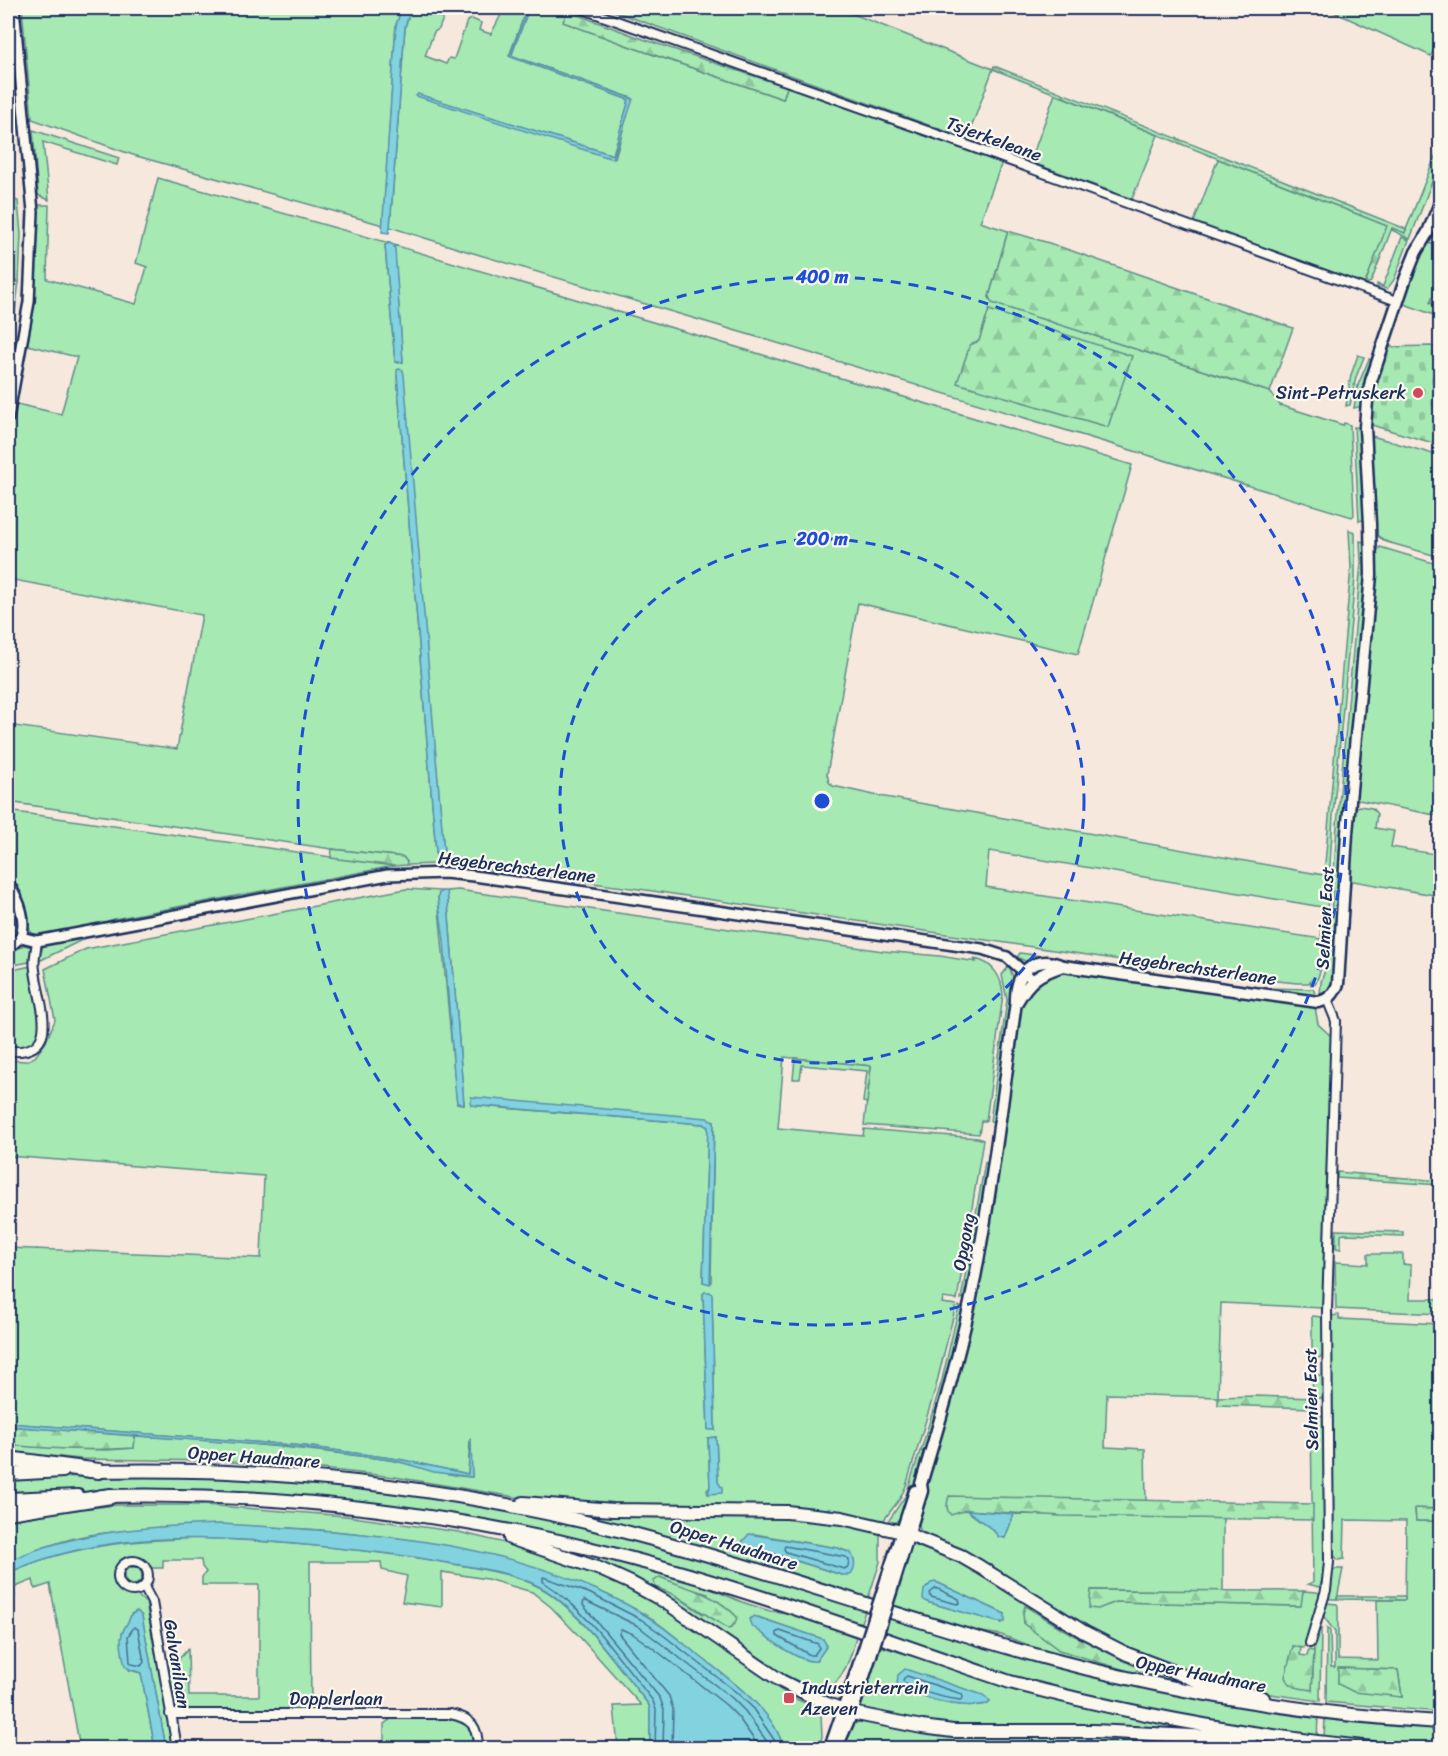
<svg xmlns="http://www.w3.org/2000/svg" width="1448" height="1756" font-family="Sriracha,sans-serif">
<defs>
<pattern id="forest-firs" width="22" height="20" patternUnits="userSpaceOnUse" patternTransform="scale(1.5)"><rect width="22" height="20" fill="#a6e9b3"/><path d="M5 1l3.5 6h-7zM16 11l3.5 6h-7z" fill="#8ec89c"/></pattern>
<pattern id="cemetery-stones" width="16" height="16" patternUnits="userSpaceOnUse" patternTransform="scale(1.5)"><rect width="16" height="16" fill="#a6e9b3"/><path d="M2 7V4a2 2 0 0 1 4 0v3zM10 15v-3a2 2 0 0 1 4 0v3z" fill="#8ec89c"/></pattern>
</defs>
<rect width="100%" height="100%" fill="#f6e8dc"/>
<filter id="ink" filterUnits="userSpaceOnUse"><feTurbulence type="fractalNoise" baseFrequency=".0167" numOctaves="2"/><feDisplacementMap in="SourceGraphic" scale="12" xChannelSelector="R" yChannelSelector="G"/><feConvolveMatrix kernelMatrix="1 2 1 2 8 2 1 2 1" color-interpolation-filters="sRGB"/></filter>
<g filter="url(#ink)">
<g fill="#a6e9b3" stroke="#608c88" stroke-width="1.5" fill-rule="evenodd">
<polygon points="22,8 402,8 396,25 395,39 383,225 133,155 32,119"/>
<path d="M411,8H447L439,29L434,32L425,56L446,64L449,58L454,59L467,21L472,19L481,23L479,30L491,34L504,9L501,8H527L509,56L629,100L613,155L417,94L615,158L632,98L513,56L512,54L529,8H559L567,11L564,22L634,48L783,99L787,87L1002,162L980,222L1008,231L989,297L992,303L1270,392L1280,405L1343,425L1344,423L1350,425L1354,515L1352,517L774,342L463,250L390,227L405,27ZM989,310L1109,426L958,383L965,360L979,341Z"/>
<polygon points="605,8 671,8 692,15 695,8 838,8 993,69 967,139"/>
<polygon points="1325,8 1440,8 1440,33 1431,56"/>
<polygon points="1055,94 1158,135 1132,199 1030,162"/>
<polygon points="33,130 119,158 117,165 43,142 49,200 38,195"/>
<polygon points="1440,144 1440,161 1410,239 1392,230 1392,228 1405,232"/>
<polygon points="1218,159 1388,226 1365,284 1194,222"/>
<path d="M158,178L389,243L385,245L395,362L399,363L403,362L394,245L1132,465L1078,654L858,603L827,774L829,782L833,786L874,795L1324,875L1351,567L1349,530L1355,532V578L1333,816L1324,960L1316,983L1311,985V980L1309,983H1297L1237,977L639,889L445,864L402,370L397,375L437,864L406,865L407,862L403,857L332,849L8,802V725L177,749L202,615L8,579V439L16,404L61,414L77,357L27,345C34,298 38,253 38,205H49L47,279L136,304L147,267L136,263ZM989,851L1322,907L1321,939L986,887Z"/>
<polygon points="8,198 18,201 21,234 19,282 8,278"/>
<polygon points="1402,237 1409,240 1394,280 1387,289 1377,286 1377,284 1383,286"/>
<polygon points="1426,243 1429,243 1440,247 1440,285 1438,284 1430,303 1440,308 1439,317 1402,303 1415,266"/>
<polygon points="1358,355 1364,357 1356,377 1350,405 1346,406 1351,375"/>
<polygon points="1369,359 1373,361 1362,406 1354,408 1358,385"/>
<polygon points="1354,427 1360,428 1366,519 1359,521"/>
<polygon points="1372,436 1440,456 1440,557 1387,542 1376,535 1370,437"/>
<polygon points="1360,541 1367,543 1367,567 1333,980 1328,989 1320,995 1321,982 1328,961 1337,825 1361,563"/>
<polygon points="1380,547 1440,565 1440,816 1353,799 1375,555"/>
<polygon points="1359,806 1372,808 1377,814 1375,828 1394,831 1391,847 1434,854 1440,822 1440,896 1347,880 1353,809"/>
<polygon points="8,811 394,866 114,919 83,928 35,935 30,931 27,915 19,894 8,876"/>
<path d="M406,889L442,891L439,893L438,898L457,1103L464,1104L447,891L458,890L883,951L940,956L976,962L974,959C993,962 1002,977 1003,995L986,1121H981L979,1134L864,1125L871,1066L784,1057L778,1128L863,1136L864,1129L978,1138L983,1140L957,1300L943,1298L942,1303L956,1305L935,1390L906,1486L899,1500L883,1521L875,1522L853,1514L828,1509L713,1508L545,1502L395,1477L322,1469L219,1461L81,1459L8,1452V1445L72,1449L107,1450L134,1448L135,1436C218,1440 300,1448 383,1459C413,1463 442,1476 472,1477L470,1439L468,1474L398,1459L304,1446L8,1423V1248L261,1258L264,1176L8,1156V1060L26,1061L35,1057L46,1042L55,1020L45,969L86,949ZM470,1102L714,1121L711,1282H703L708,1127L703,1124L502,1108L472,1105ZM705,1292L712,1294L715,1430L708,1429L703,1294ZM716,1437L718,1482L720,1487L714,1492L708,1494L707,1490L710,1487L708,1438Z"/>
<path d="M8,894C15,911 21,927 8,941Z"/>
<polygon points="82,938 82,940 39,961 43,946"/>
<polygon points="25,945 31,947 29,962 14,965 11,963 9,953"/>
<polygon points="1020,953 1264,988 1313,989 1316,995 1315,996 1038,959 1025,961 1017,957"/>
<path d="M31,966C34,988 54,1036 27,1047C21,1049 14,1048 8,1049V971Z"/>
<polygon points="1009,966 1013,977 1012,994 995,1121 993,1122 990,1121 1007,1000 1002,975"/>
<path d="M1068,972L1315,1007L1318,1024L1332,1037L1324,1305L1322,1308L1221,1303L1218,1397L1107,1394L1105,1447L1145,1449L1146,1501L1059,1500L966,1510L993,1530L999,1537L1005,1538L1014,1514L1223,1518V1591L1092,1590L1108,1605L1116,1602L1300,1606L1303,1591L1317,1592L1320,1594L1304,1648L1293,1646L1292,1652L1312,1690L1314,1646L1318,1632L1321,1629L1320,1701L1248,1691L1135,1654L923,1535C911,1520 926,1486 931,1468H933L936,1455L934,1454L950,1397L1022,1004C1036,981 1039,975 1068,972Z"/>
<polygon points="985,1162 988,1166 966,1297 961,1299"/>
<polygon points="1368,1254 1403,1254 1403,1264 1411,1265 1410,1299 1440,1299 1440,1314 1336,1309 1335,1262 1368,1264"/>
<polygon points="959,1306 963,1309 947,1379 926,1451 921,1450 942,1380"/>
<path d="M1339,1315V1319L1440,1324V1509H1415L1416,1521H1440V1712L1326,1702L1327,1628L1330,1631L1331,1667H1335V1632L1324,1617L1325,1605L1327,1603L1337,1604L1338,1606V1659L1378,1660L1377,1600H1405L1406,1521L1345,1520L1344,1559L1338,1560L1332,1553L1330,1316ZM1339,1668L1398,1670L1402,1697L1338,1684Z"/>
<polygon points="1312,1316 1322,1317 1324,1319 1324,1354 1312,1363"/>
<polygon points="1313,1373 1324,1377 1324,1396 1321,1398 1312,1398"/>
<path d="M1311,1414L1324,1416C1325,1444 1332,1572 1319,1587L1308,1584L1313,1582Z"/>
<polygon points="920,1451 923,1452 919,1466 921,1467 906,1511 896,1522 887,1523 906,1495"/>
<path d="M138,1475C254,1478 371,1485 485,1506C615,1530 740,1569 866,1609L859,1627L630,1554L226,1492L139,1490L8,1494V1480L55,1477Z"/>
<path d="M117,1505H204L346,1516L459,1532L534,1550L630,1585L755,1667C768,1681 785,1696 803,1702C810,1704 816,1704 823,1707L821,1715L822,1737L818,1748H783C776,1713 731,1680 703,1659C684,1645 666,1628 646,1615C628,1605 608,1594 589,1587C508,1553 420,1539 333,1531C252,1524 170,1523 89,1535C61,1540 34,1551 8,1561V1519L30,1515Z"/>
<path d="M561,1511L787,1515L880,1530V1562L868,1599L714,1551ZM754,1534L838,1548L851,1553L842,1575L767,1552Z"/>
<path d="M202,1538C288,1542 374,1549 459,1565C490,1571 523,1575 549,1593C585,1618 621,1671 649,1705L650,1710V1748H618L614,1706L641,1705L577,1634L551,1607L532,1592L487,1579L442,1572V1607L402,1602L407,1576L382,1570L381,1562H310L311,1710L187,1711L174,1700L169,1670L188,1649L189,1696H259V1585H202V1577L206,1572L202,1567L201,1560H163V1568H150C131,1544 102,1567 121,1589L137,1595L146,1603L173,1748H166L142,1616L137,1611L131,1614L129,1623L122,1633L129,1670L141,1673L155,1748H80L50,1584L35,1589L33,1580L13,1588L15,1596L8,1600V1573C70,1545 134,1540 202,1538Z"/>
<path d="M915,1541L959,1559L1048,1614L1215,1690L1161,1681L1043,1653L1026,1644L1001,1635L964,1629L893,1606L910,1546ZM936,1582L1005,1614L1002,1623L927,1602ZM1029,1607L1073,1635L1134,1664L1023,1613Z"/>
<path d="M537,1542L619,1562L704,1586L742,1602L770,1611L789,1613L856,1637C853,1650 849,1663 842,1674C836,1683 830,1689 826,1698L797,1686L665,1598ZM684,1587L708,1594L703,1614L675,1595ZM758,1617L823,1639L826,1647L816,1661L751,1618Z"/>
<circle cx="133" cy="1576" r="9"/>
<polygon points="1336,1569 1343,1569 1337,1599 1330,1599 1328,1596 1332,1572"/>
<path d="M889,1616C1031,1655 1172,1701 1318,1716L1317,1739C1232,1725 1146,1711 1062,1690C1001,1675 943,1654 883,1635Z"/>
<path d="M880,1646L1010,1687L1222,1734L954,1728L860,1709L858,1705ZM901,1688L990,1701L988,1704C957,1709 928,1700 901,1688Z"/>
<polygon points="1325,1717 1440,1728 1440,1748 1324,1739"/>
<path d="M391,1719C407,1719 457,1714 468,1725C473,1732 472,1741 473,1748H407V1744L384,1743V1724Z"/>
<polygon points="863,1720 896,1725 1118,1734 1274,1748 839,1748 852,1725"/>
</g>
<g fill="url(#forest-firs)" stroke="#608c88" stroke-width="1.5">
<polygon points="567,11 643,39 787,87 783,99 634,48 563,22"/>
<polygon points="994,66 1406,229 1405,233 1392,228 1371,282 1365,284 1387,226 993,69"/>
<polygon points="1008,231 1049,243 1293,328 1270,392 992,303 989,297"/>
<polygon points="8,278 19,282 11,341 8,340"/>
<polygon points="989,310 1132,356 1108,427 957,383 970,345 979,341"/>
<polygon points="332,849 403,857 407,862 406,865 394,866 331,858"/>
<polygon points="795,1058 871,1066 867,1103 863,1102 867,1071 802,1065 800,1079 793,1079"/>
<polygon points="1337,1172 1440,1181 1440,1185 1337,1178"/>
<polygon points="1336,1230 1403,1232 1403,1236 1344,1234 1341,1235 1341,1249 1336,1248"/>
<polygon points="1255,1396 1314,1398 1314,1408 1218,1405 1218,1397"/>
<path d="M8,1426L135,1436L134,1448C92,1451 49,1449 8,1445Z"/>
<path d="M949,1496L1313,1504V1520L1061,1516L966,1510L951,1515C945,1509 947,1503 949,1496Z"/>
<polygon points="1415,1508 1440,1509 1440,1521 1416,1521"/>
<path d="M660,1577C690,1590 713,1592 737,1617L735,1624L729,1629L675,1595L655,1587L654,1581Z"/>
<polygon points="1091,1590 1303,1591 1301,1606 1116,1602 1098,1609 1089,1608"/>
<polygon points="1338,1596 1405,1596 1405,1600 1337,1599"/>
<polygon points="1025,1606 1073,1635 1139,1668 1134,1673 1059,1650 1024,1624 1023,1613"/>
<path d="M1293,1646L1301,1648L1300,1655L1307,1656L1309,1650L1314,1651L1312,1690C1301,1688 1289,1689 1285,1677Z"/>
<polygon points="1338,1668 1398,1670 1402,1697 1354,1692 1338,1684"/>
</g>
<path fill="url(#cemetery-stones)" stroke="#608c88" stroke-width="1.5" d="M1430,346L1440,348V445L1378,427L1372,425C1364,404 1382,367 1390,347Z"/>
<g fill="#83d2df" stroke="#5991ab" stroke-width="1.5">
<polygon points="402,8 411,8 405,27 390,227 389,233 382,232 395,39 396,25"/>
<polygon points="527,8 529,8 512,54 513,56 633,99 613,159 416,96 418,94 613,155 629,100 511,57 510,55"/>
<polygon points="389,243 394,245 395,250 403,362 395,362 385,245"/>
<polygon points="399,369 403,370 404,375 445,864 437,864 397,375 397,370"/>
<polygon points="442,891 447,891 464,1104 457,1103 455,1087 444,941 438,898 439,893"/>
<polygon points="471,1097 707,1118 714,1121 710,1284 703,1282 708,1127 703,1124 471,1105"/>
<polygon points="705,1292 710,1292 712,1294 715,1430 708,1430 703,1294"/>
<polygon points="8,1423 304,1446 398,1459 468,1474 471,1438 472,1477 434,1472 397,1461 303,1448 46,1429 8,1426"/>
<polygon points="716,1437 718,1482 722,1488 722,1493 708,1494 710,1487 708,1438"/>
<polygon points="967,1510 1014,1514 1005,1538 999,1537 993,1530"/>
<path d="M221,1524C364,1532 518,1539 645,1615C668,1629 688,1648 710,1664C736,1684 777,1715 783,1748H650V1710L649,1705C621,1670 580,1610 542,1588C512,1571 475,1568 442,1562C403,1554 364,1551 325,1547C219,1536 107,1528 8,1573V1561C74,1531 149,1526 221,1524Z"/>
<path d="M749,1534L838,1548L851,1553C856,1561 856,1568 850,1575H842L746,1545L742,1542Z"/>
<polygon points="936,1582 1005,1614 1005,1622 997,1622 927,1602 923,1599 924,1590 931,1583"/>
<path d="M137,1611L142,1616L166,1748H155L141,1673C135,1670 130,1671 125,1666C123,1656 119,1644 122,1634C124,1627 129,1622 131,1615Z"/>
<path d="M754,1616L823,1639L826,1644L824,1650L816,1661C799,1664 765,1635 751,1625L749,1619Z"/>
<path d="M905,1669L983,1695L990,1701L988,1704C962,1708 942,1703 918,1695C910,1692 903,1690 897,1684L898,1675Z"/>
</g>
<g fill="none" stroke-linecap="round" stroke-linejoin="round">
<g stroke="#457092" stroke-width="1.5">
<polygon points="785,1546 846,1557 849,1560 848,1567 844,1569 786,1552 784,1549"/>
<polygon points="936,1588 959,1599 960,1603 957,1604 931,1597 930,1593"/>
<polygon points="134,1627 138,1629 144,1662 141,1666 132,1664 130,1662 128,1636"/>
<polygon points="780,1631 818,1644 819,1648 814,1655 810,1655 777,1636 777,1632"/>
<path d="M907,1676L962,1694L963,1698L960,1700C943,1698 918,1692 903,1681L904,1678Z"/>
<path d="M655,1748L656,1710L653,1701C621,1661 587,1609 543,1582V1577L589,1593L642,1620L663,1635L736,1692L751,1706L775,1741L777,1748"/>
<polyline points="663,1748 664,1710 660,1698 583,1605 584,1600 638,1626 732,1698 745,1711 768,1743 769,1748"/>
<polyline points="672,1748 673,1709 669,1696 619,1634 621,1629 633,1634 653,1648 726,1705 738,1717 760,1748"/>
</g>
<g stroke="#1b2f5e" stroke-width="12">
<g id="minor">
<polyline points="580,8 947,138 1397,301"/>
<path d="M8,1051C64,1056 38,1002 35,970C33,960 36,951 37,941"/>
<circle cx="133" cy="1576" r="15"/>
<polyline points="144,1587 152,1602 177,1748"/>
<polyline points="1310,1643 1326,1590 1329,1562 1327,1311 1336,1021 1327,999"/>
<path d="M170,1714H450C472,1718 478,1727 478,1748"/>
</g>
</g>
<g stroke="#1b2f5e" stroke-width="14">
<g id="tertiary">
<polyline points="8,418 29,302 33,212 14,8"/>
<path d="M8,883C18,898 27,918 21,937"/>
<polyline points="8,948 21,937 37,941 388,875 445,873 474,876 982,949 1007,957 1033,980"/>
</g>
</g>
<g stroke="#1b2f5e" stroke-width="15">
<g id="secondary">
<path d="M1017,1002C1030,979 1039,974 1063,966"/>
<polyline points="883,1590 915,1491"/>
<path d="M891,1592L922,1491L921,1484C939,1424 957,1364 970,1303C990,1204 1002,1103 1016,1002C1015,972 1033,954 1063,966L1318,1002C1329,1000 1334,994 1338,984L1347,833L1371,575L1370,524L1365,427L1367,401L1371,381L1406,277L1416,252L1428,232L1440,203"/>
<polyline points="837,1747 852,1713 871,1655"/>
<polyline points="830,1748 863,1652"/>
</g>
</g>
<g stroke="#1b2f5e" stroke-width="16">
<g id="trunk">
<path d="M90,1471C147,1470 205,1470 263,1474C394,1482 525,1504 652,1539C777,1573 899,1617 1024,1652C1160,1690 1299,1714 1440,1722"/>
<polyline points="8,1474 63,1471"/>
<path d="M102,1496C273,1492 447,1512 613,1554C747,1588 879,1638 1010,1682C1130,1714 1249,1736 1372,1748"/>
<polyline points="8,1499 78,1496"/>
<polyline points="523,1503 613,1510 787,1512 842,1518 902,1532 961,1556 980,1567 1084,1632 1127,1654 1198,1681 1263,1698"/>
<polyline points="510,1538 600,1569 631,1583 664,1601 781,1681 827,1704 852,1713 922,1727 953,1731 1094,1731 1250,1739"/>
</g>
</g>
<g stroke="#1b2f5e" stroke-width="18">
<g id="motorway">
<polyline points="8,1459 99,1471"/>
<polyline points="8,1512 111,1496"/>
</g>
</g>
<use href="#minor" stroke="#fbf7ec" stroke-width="8"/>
<use href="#tertiary" stroke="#fbf7ec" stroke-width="9"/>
<use href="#secondary" stroke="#fbf7ec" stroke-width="10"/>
<use href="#trunk" stroke="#fbf7ec" stroke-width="12"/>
<use href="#motorway" stroke="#fbf7ec" stroke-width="14"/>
<g stroke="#1b2f5e" stroke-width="15" stroke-linecap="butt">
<g id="secondary-bridge">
<polyline points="863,1652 883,1590"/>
<polyline points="871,1655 891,1592"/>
</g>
</g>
<use href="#secondary-bridge" stroke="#fbf7ec" stroke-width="10"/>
</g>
</g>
<g fill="none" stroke="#1d4ed8" stroke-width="3" stroke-dasharray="10 8">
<circle cx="822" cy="801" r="262"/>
<circle cx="822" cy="801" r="524"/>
</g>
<g fill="#d1495b" stroke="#fbf7ec" stroke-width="2">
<circle cx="1418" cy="393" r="6"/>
<rect x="783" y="1692" width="12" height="12" rx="3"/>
</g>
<g text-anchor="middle" stroke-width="4.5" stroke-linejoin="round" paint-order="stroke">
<g font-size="18" fill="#1b2f5e" stroke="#fbf7ec">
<text transform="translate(994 139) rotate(20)" y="6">Tsjerkeleane</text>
<text transform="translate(517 867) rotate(7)" y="6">Hegebrechsterleane</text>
<text transform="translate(1325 918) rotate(-87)" y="6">Selmien East</text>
<text transform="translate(1198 968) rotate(8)" y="6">Hegebrechsterleane</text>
<text transform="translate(964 1242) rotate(-80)" y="6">Opgong</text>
<text transform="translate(1311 1399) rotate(-91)" y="6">Selmien East</text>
<text transform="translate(254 1457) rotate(4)" y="6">Opper Haudmare</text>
<text transform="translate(734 1545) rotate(17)" y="6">Opper Haudmare</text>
<text transform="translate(177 1664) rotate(81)" y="6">Galvanilaan</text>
<text transform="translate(1201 1674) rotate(11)" y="6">Opper Haudmare</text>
<text x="336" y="1705">Dopplerlaan</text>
</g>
<g font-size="18" fill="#1b2f5e" stroke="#fbf7ec" text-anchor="end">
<text x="1406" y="399">Sint-Petruskerk</text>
<text x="801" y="1694" text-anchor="start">Industrieterrein<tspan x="801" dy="21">Azeven</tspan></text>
</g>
</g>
<circle cx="822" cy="801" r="9" fill="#1d4ed8" stroke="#fbf7ec" stroke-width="3"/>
<g font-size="18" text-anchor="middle" font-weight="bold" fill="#1d4ed8" stroke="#fbf7ec" stroke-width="4.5" stroke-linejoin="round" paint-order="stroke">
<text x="822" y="283">400 m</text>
<text x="822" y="545">200 m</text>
</g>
<rect width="1448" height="1756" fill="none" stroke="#fbf7ec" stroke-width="30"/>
<rect x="15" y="15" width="1418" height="1726" fill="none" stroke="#1b2f5e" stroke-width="2" filter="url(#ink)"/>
</svg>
